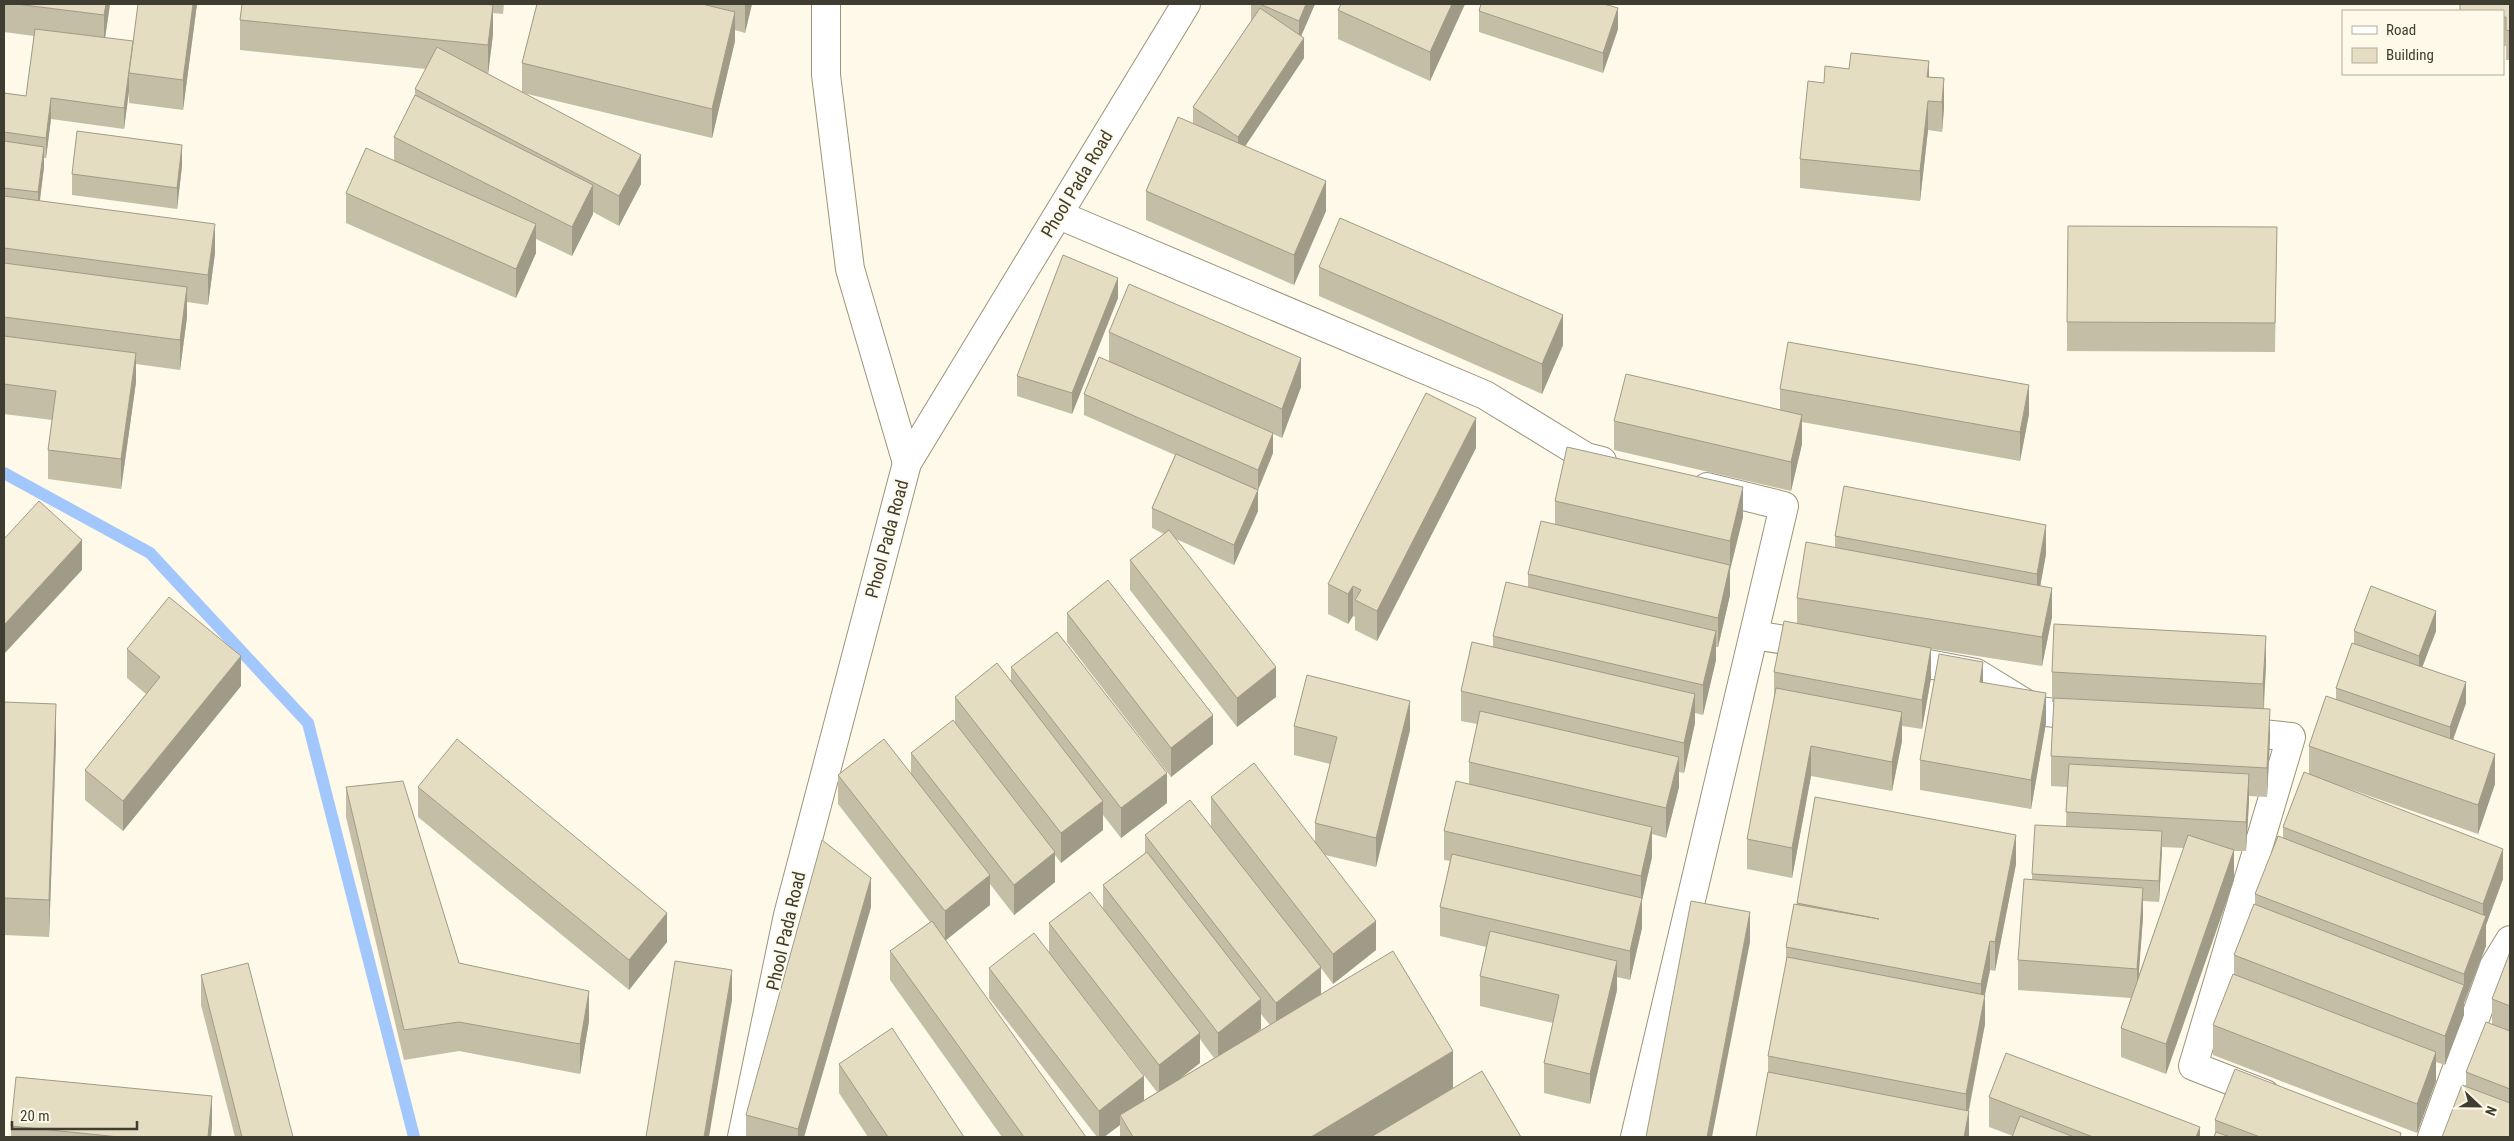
<svg xmlns="http://www.w3.org/2000/svg" width="2514" height="1141" font-family="'Roboto Condensed',sans-serif">
<rect width="100%" height="100%" fill="#fef9e8"/>
<g fill="none" stroke-linecap="round" stroke-linejoin="round">
<polyline stroke="#a2c7fd" stroke-width="12" points="4,473 150,553 308,723 414,1137"/>
<g stroke="#9c947a" stroke-width="30">
<g id="street">
<polyline points="826,4 826,75 850,269 907,463"/>
<polyline points="1059,215 1485,395 1586,457 1602,461"/>
<polyline points="1754,635 1816,645"/>
<polyline points="1896,658 1976,673 2038,711 2090,717"/>
<polyline points="2233,731 2291,737 2193,1066 2265,1094"/>
<polyline points="1635,1137 1784,506 1707,487"/>
<polyline points="2432,1137 2494,966 2510,940"/>
</g>
</g>
<g stroke="#9c947a" stroke-width="30">
<polyline id="secondary" points="742,1137 788,915 907,463 1186,4"/>
</g>
<use href="#street" stroke="#fff" stroke-width="28"/>
<use href="#secondary" stroke="#fff" stroke-width="28"/>
</g>
<g fill="#c5bea6" fill-rule="evenodd">
<polygon points="4,4 110,4 105,38 133,45 138,4 197,4 183,110 129,103 129,91 124,129 51,119 46,158 44,158 44,167 40,201 215,253 208,305 187,302 187,317 180,370 136,364 136,382 121,489 48,479 48,450 52,420 4,414 4,93 26,96 34,36 4,32"/>
<polygon points="242,4 504,4 503,14 493,13 493,34 488,74 522,92 522,63 537,4 752,4 745,33 735,30 735,41 712,138 523,93 641,184 619,226 593,212 593,214 572,256 536,239 536,253 516,298 346,223 346,193 394,161 394,137 415,95 415,89 426,69 240,50 240,20"/>
<polygon points="1251,4 1315,4 1301,36 1304,58 1245,146 1326,211 1294,285 1146,220 1146,191 1193,124 1193,107 1251,21"/>
<polygon points="1465,4 1430,81 1338,39 1338,10"/>
<polygon points="2510,4 2510,60 2506,60 2506,46 2503,46 2503,11"/>
<polygon points="1479,11 1618,29 1603,73 1479,32"/>
<polygon points="1929,77 1944,78 1944,108 1942,132 1928,130 1920,201 1800,188 1800,159 1824,83"/>
<polygon points="182,166 177,209 72,195 72,174"/>
<polygon points="2277,227 2275,352 2067,351 2067,322"/>
<polygon points="1319,267 1563,345 1542,394 1319,296"/>
<polygon points="1118,298 1072,414 1017,396 1017,376"/>
<polygon points="1109,332 1301,387 1282,438 1273,434 1273,453 1258,490 1258,511 1234,565 1176,539 1276,697 1237,727 1130,590 1130,560 1164,534 1152,528 1152,508 1175,455 1084,415 1084,394 1109,361"/>
<polygon points="1780,389 2029,414 2020,461 1802,422 1802,444 1791,491 1614,450 1614,421 1780,409"/>
<polygon points="1476,448 1377,641 1355,630 1355,617 1353,616 1348,624 1328,614 1328,584"/>
<polygon points="1555,501 1743,517 1730,570 1730,595 1718,647 1716,647 1716,660 1703,715 1695,713 1695,723 1684,773 1679,772 1679,787 1666,838 1652,834 1652,857 1642,900 1642,928 1630,980 1617,977 1617,990 1590,1104 1544,1093 1544,1063 1553,1023 1480,1006 1480,976 1486,947 1440,936 1440,907 1450,861 1444,860 1444,831 1469,784 1469,762 1477,724 1461,721 1461,691 1493,647 1493,636 1528,588 1528,574 1555,524"/>
<polygon points="1835,536 2046,554 2040,586 2052,617 2042,666 1931,649 1931,678 1922,729 1902,726 1902,741 1892,791 1811,776 1792,878 1747,869 1747,839 1774,701 1774,672 1797,623 1797,598 1835,548"/>
<polygon points="1067,613 1213,744 1171,777 1067,642"/>
<polygon points="2354,631 2436,631 2422,667 2466,703 2453,740 2495,784 2478,834 2341,786 2503,879 2486,925 2486,946 2464,1003 2464,1015 2445,1065 2436,1062 2436,1081 2417,1133 2213,1055 2213,1025 2234,974 2234,955 2255,905 2255,894 2283,838 2283,827 2309,774 2309,746 2336,699 2336,688 2354,644"/>
<polygon points="127,649 241,686 123,831 85,800 85,770 146,694 127,678"/>
<path d="M2266,665L2264,709L2270,739L2267,797L2249,796L2246,851H2234V880L2166,1074L2121,1057V1028L2131,998L2018,990V960L2032,879V874L2066,826L2067,787L2051,786V756L2054,702H2052V672ZM2162,847L2184,848L2138,977L2143,917V901L2159,902Z"/>
<polygon points="1011,667 1167,803 1121,838 1103,815 1103,830 1061,863 1055,855 1055,882 1014,915 990,884 990,905 945,940 1086,1137 1002,1137 890,980 890,951 930,922 838,804 838,775 911,774 911,753 955,723 955,697 1011,682"/>
<polygon points="1983,683 2046,723 2031,809 1920,790 1920,760"/>
<polygon points="4,702 56,741 49,937 4,935"/>
<path d="M1294,726L1410,730L1376,867L1325,855L1376,950L1333,984L1321,968V994L1521,1137H1120V1125L1104,1137H1097L989,998V968L1049,953V923L1103,909V885L1145,853V835L1211,826V797L1315,841V823L1330,764L1294,755ZM1085,999L1157,1092L1144,1100ZM1261,1014L1270,1025L1258,1032L1261,1029ZM1200,1039L1214,1058L1179,1079L1200,1063Z"/>
<polygon points="346,787 459,963 589,1021 580,1074 459,1051 404,1060 346,817"/>
<polygon points="418,787 667,942 629,990 418,817"/>
<polygon points="2016,864 1995,971 1990,970 1985,994 1985,1024 1969,1111 1969,1137 1768,1074 1768,1056 1786,963 1786,947 1797,903"/>
<polygon points="871,907 804,1137 746,1137 746,1115"/>
<polygon points="2510,952 2510,1137 2466,1087 2466,1072 2492,1024 2492,999"/>
<polygon points="201,975 293,1137 235,1137 201,1005"/>
<polygon points="839,1064 964,1137 868,1137 839,1093"/>
<polygon points="1989,1097 2200,1137 2012,1137 2013,1136 1989,1127"/>
<polygon points="2215,1120 2401,1137 2214,1137 2215,1133"/>
<polygon points="11,1126 212,1126 211,1137 11,1137"/>
</g>
<g fill="#a09b87">
<polygon points="106,4 110,4 104,45 104,15"/>
<polygon points="193,4 197,4 183,110 183,80"/>
<polygon points="745,4 752,4 745,33"/>
<polygon points="1306,4 1315,4 1299,41 1299,21"/>
<polygon points="1452,4 1465,4 1430,81 1430,52"/>
<polygon points="493,5 493,34 488,75 488,45"/>
<polygon points="1618,8 1618,29 1603,73 1603,53"/>
<polygon points="735,12 735,41 712,138 712,109"/>
<polygon points="1304,38 1304,58 1238,157 1238,137"/>
<polygon points="133,41 129,73 129,91 124,129 124,108"/>
<polygon points="1929,61 1929,90 1927,77"/>
<polygon points="1944,78 1944,108 1942,132 1942,102"/>
<polygon points="51,98 51,119 46,158 46,138"/>
<polygon points="1928,101 1928,130 1920,201 1920,171"/>
<polygon points="182,145 182,166 177,209 177,188"/>
<polygon points="44,147 44,167 38,213 38,192"/>
<polygon points="641,155 641,184 619,226 619,196"/>
<polygon points="1326,181 1326,211 1294,285 1294,255"/>
<polygon points="593,185 593,214 572,256 572,227"/>
<polygon points="215,224 215,253 208,305 208,275"/>
<polygon points="536,224 536,253 516,298 516,269"/>
<polygon points="1118,278 1118,298 1072,414 1072,393"/>
<polygon points="187,287 187,317 180,370 180,340"/>
<polygon points="1563,315 1563,345 1542,394 1542,364"/>
<polygon points="136,353 136,382 121,489 121,459"/>
<polygon points="1301,358 1301,387 1282,438 1282,409"/>
<polygon points="2029,385 2029,414 2020,461 2020,432"/>
<polygon points="1802,415 1802,444 1791,491 1791,462"/>
<polygon points="1476,418 1476,448 1377,641 1377,611"/>
<polygon points="1273,433 1273,453 1258,490 1258,470"/>
<polygon points="1743,487 1743,517 1730,570 1730,541"/>
<polygon points="1258,490 1258,511 1234,565 1234,545"/>
<polygon points="2046,525 2046,554 2037,604 2037,574"/>
<polygon points="82,540 82,570 4,654 4,625"/>
<polygon points="1730,565 1730,595 1718,647 1718,618"/>
<polygon points="1353,586 1353,616 1348,624 1348,594"/>
<polygon points="2052,588 2052,617 2042,666 2042,637"/>
<polygon points="2436,611 2436,631 2419,676 2419,656"/>
<polygon points="1716,631 1716,660 1703,715 1703,685"/>
<polygon points="2266,636 2266,665 2263,713 2263,684"/>
<polygon points="1931,648 1931,678 1922,729 1922,700"/>
<polygon points="241,656 241,686 123,831 123,801"/>
<polygon points="1983,662 1983,692 1980,682"/>
<polygon points="1276,667 1276,697 1237,727 1237,698"/>
<polygon points="2466,682 2466,703 2450,748 2450,727"/>
<polygon points="2046,693 2046,723 2031,809 2031,780"/>
<polygon points="1695,694 1695,723 1684,773 1684,743"/>
<polygon points="1410,701 1410,730 1376,867 1376,838"/>
<polygon points="56,704 56,741 49,937 49,900"/>
<polygon points="2270,709 2270,739 2267,797 2267,768"/>
<polygon points="1902,712 1902,741 1892,791 1892,762"/>
<polygon points="1213,715 1213,744 1171,777 1171,748"/>
<polygon points="1811,746 1811,776 1792,878 1792,848"/>
<polygon points="2495,754 2495,784 2478,834 2478,805"/>
<polygon points="1679,757 1679,787 1666,838 1666,808"/>
<polygon points="1167,773 1167,803 1121,838 1121,808"/>
<polygon points="2249,774 2249,803 2246,851 2246,822"/>
<polygon points="1103,801 1103,830 1061,863 1061,833"/>
<polygon points="1652,827 1652,857 1642,900 1642,928 1630,980 1630,951 1641,904 1641,876"/>
<polygon points="2162,831 2162,852 2159,902 2159,881"/>
<polygon points="2016,835 2016,864 1995,971 1995,942"/>
<polygon points="2503,849 2503,879 2486,925 2486,946 2464,1003 2464,1015 2445,1065 2445,1036 2464,986 2464,974 2483,925 2483,904"/>
<polygon points="2234,850 2234,880 2166,1074 2166,1044"/>
<polygon points="1055,852 1055,882 1014,915 1014,885"/>
<polygon points="990,875 990,905 945,941 945,911"/>
<polygon points="871,878 871,907 804,1137 798,1137 798,1129"/>
<polygon points="2143,888 2143,917 2137,999 2137,969"/>
<polygon points="1750,912 1750,942 1712,1137 1707,1137"/>
<polygon points="667,913 667,942 629,990 629,960"/>
<polygon points="1376,921 1376,950 1333,984 1333,954"/>
<polygon points="1990,941 1990,970 1981,1013 1981,984"/>
<polygon points="1617,961 1617,990 1590,1104 1590,1074"/>
<polygon points="1321,967 1321,997 1276,1033 1276,1003"/>
<polygon points="732,970 732,1000 709,1137 704,1137"/>
<polygon points="589,991 589,1021 580,1074 580,1044"/>
<polygon points="1985,995 1985,1024 1966,1123 1966,1094"/>
<polygon points="1261,999 1261,1029 1218,1062 1218,1033"/>
<polygon points="1200,1033 1200,1063 1159,1095 1159,1065"/>
<polygon points="1453,1051 1453,1088 1372,1137 1311,1137"/>
<polygon points="2436,1052 2436,1081 2417,1133 2417,1104"/>
<polygon points="1144,1076 1144,1106 1120,1115 1120,1125 1104,1137 1099,1137 1099,1111"/>
<polygon points="212,1096 212,1126 211,1137 208,1137"/>
<polygon points="1969,1111 1969,1137 1964,1137"/>
<polygon points="2200,1127 2200,1137 2196,1137"/>
</g>
<g fill="#e5ddc1" stroke="#a09b87">
<polygon points="16,4 106,4 104,15"/>
<polygon points="138,4 193,4 183,80 129,73"/>
<polygon points="242,4 483,4 493,5 488,45 240,20"/>
<polygon points="537,4 702,4 735,12 712,109 522,63"/>
<polygon points="1260,4 1306,4 1299,21"/>
<polygon points="1341,4 1452,4 1430,52 1338,10"/>
<polygon points="1481,4 1604,4 1618,8 1603,53 1479,11"/>
<polygon points="2460,4 2510,4 2510,31 2506,30 2506,17 2503,17 2503,11 2460,11"/>
<polygon points="1260,8 1304,38 1238,137 1193,107"/>
<polygon points="35,29 133,41 124,108 51,98 46,138 4,132 4,93 26,96"/>
<polygon points="437,47 641,155 619,196 415,89"/>
<polygon points="1851,53 1929,61 1927,77 1944,78 1942,102 1928,101 1920,171 1800,159 1808,81 1824,83 1825,66 1849,69"/>
<polygon points="415,95 593,185 572,227 394,137"/>
<polygon points="1178,117 1326,181 1294,255 1146,191"/>
<polygon points="77,131 182,145 177,188 72,174"/>
<polygon points="4,141 44,147 38,192 4,188"/>
<polygon points="366,148 536,224 516,269 346,193"/>
<polygon points="4,196 215,224 208,275 4,248"/>
<polygon points="1340,218 1563,315 1542,364 1319,267"/>
<polygon points="2068,226 2277,227 2275,323 2067,322"/>
<polygon points="1063,255 1118,278 1072,393 1017,376"/>
<polygon points="4,263 187,287 180,340 4,317"/>
<polygon points="1129,284 1301,358 1282,409 1109,332"/>
<polygon points="4,336 136,353 121,459 48,450 56,391 4,384"/>
<polygon points="1788,342 2029,385 2020,432 1780,389"/>
<polygon points="1099,357 1273,433 1258,470 1084,394"/>
<polygon points="1626,374 1802,415 1791,462 1614,421"/>
<polygon points="1426,393 1476,418 1377,611 1355,600 1361,590 1353,586 1348,594 1328,584"/>
<polygon points="1567,447 1743,487 1730,541 1555,501"/>
<polygon points="1176,454 1258,490 1234,545 1152,508"/>
<polygon points="1844,486 2046,525 2037,574 1835,536"/>
<polygon points="39,501 82,540 4,625 4,539"/>
<polygon points="1541,521 1730,565 1718,618 1528,574"/>
<polygon points="1169,530 1276,667 1237,698 1130,560"/>
<polygon points="1806,542 2052,588 2042,637 1797,598"/>
<polygon points="1108,580 1213,715 1171,748 1067,613"/>
<polygon points="1506,582 1716,631 1703,685 1493,636"/>
<polygon points="2371,586 2436,611 2419,656 2354,631"/>
<polygon points="169,597 241,656 123,801 85,770 160,677 127,649"/>
<polygon points="1784,621 1931,648 1922,700 1774,672"/>
<polygon points="2054,624 2266,636 2263,684 2052,672"/>
<polygon points="1057,632 1167,773 1121,808 1011,667"/>
<polygon points="1472,642 1695,694 1684,743 1461,691"/>
<polygon points="2352,643 2466,682 2450,727 2336,688"/>
<polygon points="1939,654 1983,662 1980,682 2046,693 2031,780 1920,760"/>
<polygon points="997,663 1103,801 1061,833 955,697"/>
<polygon points="1307,675 1410,701 1376,838 1315,823 1337,737 1294,726"/>
<polygon points="1776,688 1902,712 1892,762 1811,746 1792,848 1747,839"/>
<polygon points="2326,696 2495,754 2478,805 2309,746"/>
<polygon points="2054,698 2270,709 2267,768 2051,756"/>
<polygon points="4,702 56,704 49,900 4,898"/>
<polygon points="1480,711 1679,757 1666,808 1469,762"/>
<polygon points="953,720 1055,852 1014,885 911,753"/>
<polygon points="457,739 667,913 629,960 418,787"/>
<polygon points="884,739 990,875 945,911 838,775"/>
<polygon points="1254,763 1376,921 1333,954 1211,797"/>
<polygon points="2069,764 2249,774 2246,822 2066,812"/>
<polygon points="2304,772 2503,849 2483,904 2283,827"/>
<polygon points="403,781 459,963 589,991 580,1044 459,1022 404,1030 346,787"/>
<polygon points="1456,781 1652,827 1641,876 1444,831"/>
<polygon points="1815,797 2016,835 1995,942 1990,941 1981,984 1786,947 1794,904 1879,919 1797,903"/>
<polygon points="1190,800 1321,967 1276,1003 1145,835"/>
<polygon points="2035,825 2162,831 2159,881 2032,874"/>
<polygon points="2188,835 2234,850 2166,1044 2121,1028"/>
<polygon points="2278,836 2486,916 2464,974 2255,894"/>
<polygon points="822,840 871,878 798,1129 746,1115"/>
<polygon points="1147,852 1261,999 1218,1033 1103,885"/>
<polygon points="1452,854 1642,898 1630,951 1440,907"/>
<polygon points="2024,879 2143,888 2137,969 2018,960"/>
<polygon points="1090,892 1200,1033 1159,1065 1049,923"/>
<polygon points="1691,901 1750,912 1707,1137 1646,1137"/>
<polygon points="2254,904 2464,985 2445,1036 2234,955"/>
<polygon points="932,921 1086,1137 1024,1137 890,951"/>
<polygon points="1490,931 1617,961 1590,1074 1544,1063 1559,995 1480,976"/>
<polygon points="1034,933 1144,1076 1099,1111 989,968"/>
<polygon points="1393,951 1453,1051 1311,1137 1133,1137 1120,1115"/>
<polygon points="2510,952 2510,1006 2492,999"/>
<polygon points="1787,957 1985,995 1966,1094 1768,1056"/>
<polygon points="675,961 732,970 704,1137 646,1137"/>
<polygon points="248,963 293,1137 242,1137 201,975"/>
<polygon points="2233,974 2436,1052 2417,1104 2213,1025"/>
<polygon points="2486,1022 2510,1031 2510,1089 2466,1072"/>
<polygon points="892,1028 964,1137 888,1137 839,1064"/>
<polygon points="2006,1053 2200,1127 2196,1137 2093,1137 1989,1097"/>
<polygon points="2235,1069 2401,1133 2400,1137 2260,1137 2215,1120"/>
<polygon points="1482,1071 1521,1137 1371,1137"/>
<polygon points="1768,1072 1969,1111 1964,1137 1756,1137"/>
<polygon points="16,1077 212,1096 208,1137 119,1137 11,1126"/>
<polygon points="2462,1085 2510,1103 2510,1137 2442,1137"/>
<polygon points="2020,1116 2074,1137 2012,1137"/>
<polygon points="2216,1132 2230,1137 2214,1137"/>
</g>
<g text-anchor="middle" stroke-width="4" stroke-linejoin="round" paint-order="stroke">
<g font-size="18" fill="#3f3c31" stroke="#fef9e8">
<text transform="translate(1077 184) rotate(-59)" y="6">Phool Pada Road</text>
<text transform="translate(887 539) rotate(-75)" y="6">Phool Pada Road</text>
<text transform="translate(786 931) rotate(-77)" y="6">Phool Pada Road</text>
</g>
</g>
<rect width="2514" height="1141" fill="none" stroke="#3f3c31" stroke-width="10"/>
<rect x="2342" y="10" width="162" height="65" fill="#fef9e8" stroke="#b2ad9f"/>
<rect x="2352" y="26" width="25" height="8" fill="#ffffff" stroke="#b2ad9f"/>
<text x="2386" y="35" font-size="15" fill="#3f3c31">Road</text>
<rect x="2352" y="48" width="25" height="15" fill="#e5ddc1" stroke="#b2ad9f"/>
<text x="2386" y="60" font-size="15" fill="#3f3c31">Building</text>
<g transform="translate(2479 1106) rotate(112)" stroke="#fef9e8" stroke-width="4" paint-order="stroke">
<path d="M0-4L9 19L0 12L-9 19Z" fill="#3f3c31"/>
<text y="-8" font-size="14" font-weight="bold" text-anchor="middle" fill="#3f3c31">N</text>
</g>
<path d="M12 1121v8h125v-8" fill="none" stroke="#3f3c31" stroke-width="2.5"/>
<text x="20" y="1121" font-size="15" fill="#3f3c31" stroke="#fef9e8" stroke-width="4" paint-order="stroke">20 m</text>
</svg>
